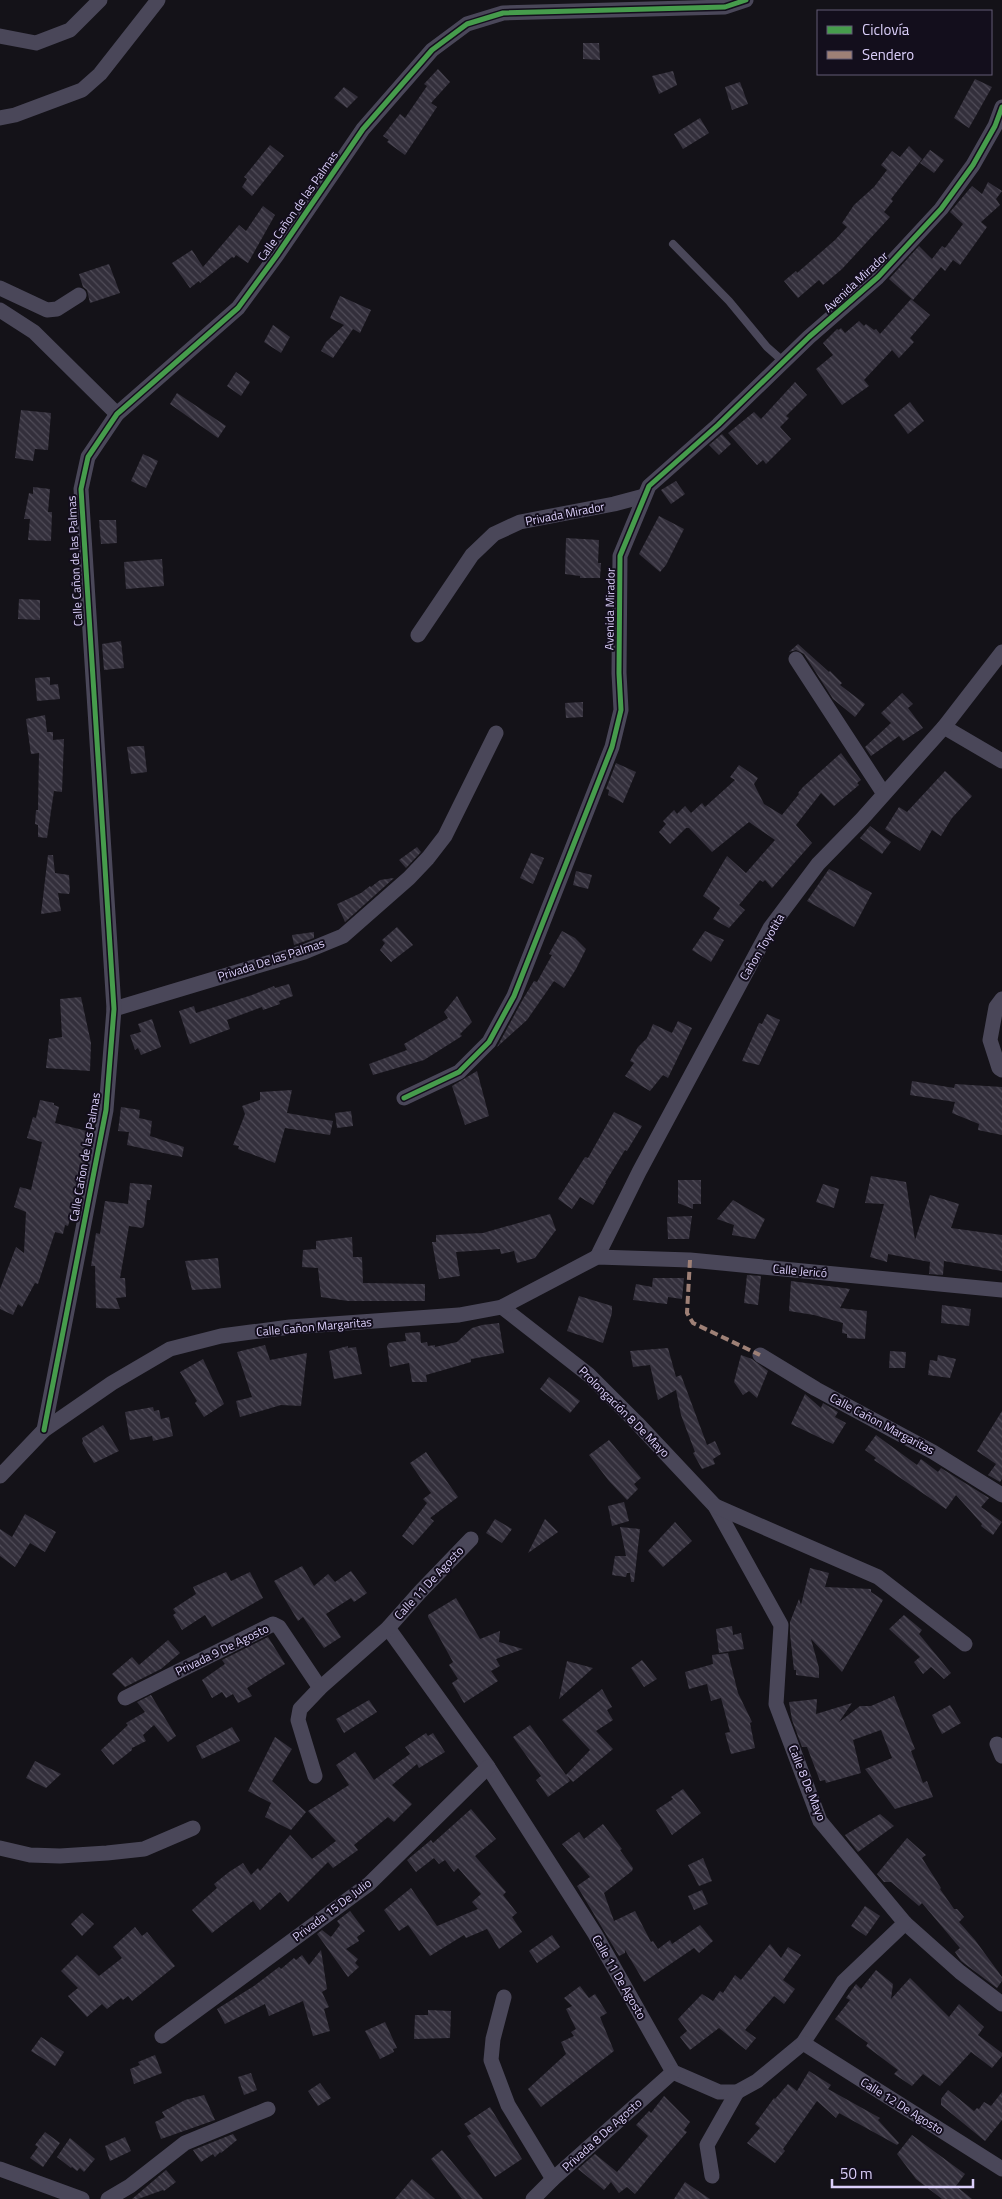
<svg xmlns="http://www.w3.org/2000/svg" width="1002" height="2199" font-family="'Titillium Web',sans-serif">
<defs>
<pattern id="building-back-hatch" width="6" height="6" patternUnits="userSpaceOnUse" patternTransform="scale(1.25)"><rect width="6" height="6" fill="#332f3b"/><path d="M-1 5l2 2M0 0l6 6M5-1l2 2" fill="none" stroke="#504c58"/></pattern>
</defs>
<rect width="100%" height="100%" fill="#141218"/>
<g fill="url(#building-back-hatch)">
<polygon points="583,43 599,43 600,60 583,59"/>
<polygon points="438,69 450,82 431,103 437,107 405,155 387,142 389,140 383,136 400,114 405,118 427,86 424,84"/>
<polygon points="673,71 677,85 659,94 652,76"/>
<polygon points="975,79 992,87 969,128 954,118"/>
<polygon points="740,82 748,104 732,110 725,87"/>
<polygon points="344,87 358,97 347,108 334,98"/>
<polygon points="700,118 709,133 683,149 674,134"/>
<polygon points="270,145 284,156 252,196 242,187 247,179 244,177"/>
<polygon points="909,146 922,159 891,199 893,201 884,212 890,217 842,269 823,285 819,280 798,298 784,281 796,271 797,273 835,240 847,227 842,223 854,205 874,187 887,170 881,165 892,151 900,157"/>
<polygon points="930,150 944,160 934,173 920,163"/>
<polygon points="988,182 1002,191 996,199 1000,205 981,222 987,227 960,265 953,260 945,271 941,267 913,300 889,279 919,246 932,259 942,246 945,248 963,224 950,212 972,186 982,194"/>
<polygon points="263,206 275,215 248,263 236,255 234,258 232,257 200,283 199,281 190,288 172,263 192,250 203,267 239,225 246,231"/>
<polygon points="109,264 120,293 90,303 87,290 83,287 79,274"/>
<polygon points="340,296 371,310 360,333 353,329 333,358 321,351 326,342 344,325 330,318"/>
<polygon points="911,299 930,315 910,338 914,342 899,358 892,350 864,380 869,386 842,405 816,369 833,355 823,343 837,329 839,330 841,328 845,333 859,321 864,326 866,324 874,330 876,329 880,334"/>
<polygon points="273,325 290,337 281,353 264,342"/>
<polygon points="236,372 250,382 241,396 227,386"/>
<polygon points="795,382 807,395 786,416 789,418 780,427 791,439 766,464 763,460 757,465 728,433 754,412 761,419"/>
<polygon points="177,393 226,426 218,438 170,404"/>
<polygon points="910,402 924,421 908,434 894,415"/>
<polygon points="21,410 51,413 48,450 35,449 33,461 15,458"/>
<polygon points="722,434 731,444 719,455 709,445"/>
<polygon points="143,454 158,461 146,488 131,481"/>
<polygon points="676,481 685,494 671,504 661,490"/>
<polygon points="33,487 50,489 48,512 52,512 51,541 28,540 30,519 24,519 29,493 33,494"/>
<polygon points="659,516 684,529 666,565 660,572 639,554"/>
<polygon points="99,520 116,520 117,543 101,544"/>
<polygon points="566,538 599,540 598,563 601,563 600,578 580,578 580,576 565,574"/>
<polygon points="162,559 164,586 126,589 124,562"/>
<polygon points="19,599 40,600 40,620 18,619"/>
<polygon points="121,641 124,668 104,670 102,644"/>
<polygon points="798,644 829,672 830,671 842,683 840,685 865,704 855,717 833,699 804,654 796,650 789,652"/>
<polygon points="50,677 50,685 58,684 60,699 37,701 35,678"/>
<polygon points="902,693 913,704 908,708 923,728 903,741 899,736 871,756 865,747 891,723 881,713"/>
<polygon points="583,702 583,717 566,718 565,703"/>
<polygon points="45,715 47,732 53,732 53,740 64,739 62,792 54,791 47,838 38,837 38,825 35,824 36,810 38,810 39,753 31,754 26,719"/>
<polygon points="136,746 144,746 147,772 131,774 127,747"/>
<polygon points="841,753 861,780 857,783 859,785 834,806 821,793 796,825 812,843 772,888 765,880 763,882 760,880 739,905 745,910 729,928 713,919 720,908 703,896 727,856 746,873 775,840 749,822 712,852 689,828 686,828 670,844 659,832 666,824 663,821 674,810 677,814 685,806 691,813 702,803 705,807 735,780 730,777 739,765 758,778 754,784 764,804 782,815 799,794 798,793 803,787"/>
<polygon points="616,763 636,772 623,803 608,795 609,790 606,789"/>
<polygon points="945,771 972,796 952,818 941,836 932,830 920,851 885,829 899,807 907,812"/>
<polygon points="870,826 891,842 882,854 860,838"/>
<polygon points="417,847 421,852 406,868 399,860"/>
<polygon points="531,853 544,858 533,884 520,878"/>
<polygon points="48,855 53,855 55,873 69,875 70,891 69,894 58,893 61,911 41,914"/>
<polygon points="829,869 872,893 854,927 807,901"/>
<polygon points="576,871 592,875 588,889 573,885"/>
<polygon points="394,878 345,922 337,904 361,893 370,886 371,887 380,880"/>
<polygon points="397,927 413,945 391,962 380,950 385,943 382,940"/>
<polygon points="562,931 575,938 586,949 576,969 564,988 554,981 527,1020 497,1047 523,999 534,981 537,982 552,955 549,954"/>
<polygon points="705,931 724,940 711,962 692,950"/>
<polygon points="314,932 314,938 294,945 292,935"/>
<polygon points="289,984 293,996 279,1001 280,1004 263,1010 262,1007 227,1020 230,1029 190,1044 179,1011 194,1006 196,1013 252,995 274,986 275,988"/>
<polygon points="457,996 472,1022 460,1034 462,1036 424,1060 373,1075 369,1064 407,1050 404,1044 448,1018 444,1012"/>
<polygon points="81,997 91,1043 90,1071 46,1068 49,1039 62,1037 60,999"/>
<polygon points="767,1014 780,1020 759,1065 742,1061 759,1023 762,1024"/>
<polygon points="152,1019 161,1047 141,1055 138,1048 135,1050 130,1035 141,1032 138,1024"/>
<polygon points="678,1021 692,1028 668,1078 663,1075 650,1091 625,1076 634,1063 630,1061 638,1047 647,1038 653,1024 672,1033"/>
<polygon points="477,1071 489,1116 465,1125 452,1086"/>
<polygon points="912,1081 954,1088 955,1084 1002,1087 1002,1135 978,1130 979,1124 952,1113 955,1102 910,1095"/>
<polygon points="292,1090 287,1113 333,1121 330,1135 285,1128 275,1163 238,1149 239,1146 233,1145 245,1114 242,1106 260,1100 260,1092"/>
<polygon points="40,1100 54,1103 54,1105 59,1107 55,1123 87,1131 84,1154 88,1155 68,1226 65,1225 63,1234 55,1232 38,1284 35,1283 22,1307 18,1304 13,1315 0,1309 0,1289 16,1247 24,1253 26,1212 14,1207 20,1187 31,1190 42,1142 27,1138 33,1117 36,1118"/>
<polygon points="121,1107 140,1110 139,1118 152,1121 150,1136 184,1147 182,1157 127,1145 129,1132 118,1131"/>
<polygon points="351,1111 353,1126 337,1128 335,1113"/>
<polygon points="614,1112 642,1126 627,1151 625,1150 605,1183 606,1183 593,1205 580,1197 572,1209 558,1199 585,1157 588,1158"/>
<polygon points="871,1176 906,1182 915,1240 930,1195 959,1204 951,1228 1002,1235 1002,1271 944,1261 943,1275 929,1274 930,1262 888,1254 887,1262 870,1257 884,1204 865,1203"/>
<polygon points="678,1180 701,1180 701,1204 693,1204 693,1209 678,1203"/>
<polygon points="130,1183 152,1185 150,1200 147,1200 144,1226 142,1228 129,1226 120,1278 125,1278 126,1297 116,1298 120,1309 96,1308 95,1266 91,1266 96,1233 100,1234 105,1201 128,1204"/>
<polygon points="823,1184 839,1189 834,1208 816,1202"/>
<polygon points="733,1200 765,1219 755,1239 732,1235 734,1225 717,1219"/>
<polygon points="550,1214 556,1230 535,1258 517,1263 514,1251 501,1254 500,1249 456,1252 460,1276 439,1279 432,1242 436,1242 436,1235 483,1233"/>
<polygon points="692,1216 689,1239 668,1239 667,1217"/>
<polygon points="352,1237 353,1257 362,1257 363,1283 425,1284 425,1301 348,1301 321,1297 318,1268 302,1267 303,1250 316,1249 316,1241"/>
<polygon points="218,1258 221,1288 192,1290 185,1261"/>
<polygon points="747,1275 761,1276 758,1305 744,1303"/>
<polygon points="653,1278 684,1278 682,1299 668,1297 667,1304 633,1300 636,1284 652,1287"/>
<polygon points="791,1281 850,1289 840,1308 867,1311 865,1339 847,1338 847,1334 842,1333 843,1323 814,1315 789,1311"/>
<polygon points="579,1296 612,1306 612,1313 603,1343 567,1331"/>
<polygon points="942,1305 971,1309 969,1326 941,1323"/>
<polygon points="499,1323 504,1353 471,1359 471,1362 461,1365 426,1375 427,1382 412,1382 409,1363 390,1367 387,1346 389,1343 406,1341 405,1333 420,1332 421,1343 427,1342 428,1346 435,1345 435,1347 457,1342 472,1328 482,1325"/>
<polygon points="265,1345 270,1360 307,1353 301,1406 281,1405 240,1417 236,1401 252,1397 237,1352"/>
<polygon points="348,1346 348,1348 356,1347 362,1374 334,1379 329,1351"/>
<polygon points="668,1348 676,1377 681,1375 707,1445 715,1441 721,1454 713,1459 715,1464 702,1469 693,1453 695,1452 681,1415 676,1390 658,1400 650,1365 633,1367 630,1351"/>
<polygon points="890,1351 906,1352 905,1368 889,1368"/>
<polygon points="741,1355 752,1359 768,1371 757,1398 749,1391 743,1395 734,1382"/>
<polygon points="938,1355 956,1359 950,1378 928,1375 930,1360 937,1361"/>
<polygon points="203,1359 224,1404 204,1417 195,1403 197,1401 180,1372"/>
<polygon points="549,1377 580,1401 570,1413 540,1389"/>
<polygon points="805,1394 821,1408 823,1403 838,1412 835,1417 846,1423 833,1444 791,1424"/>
<polygon points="153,1407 154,1411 159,1410 161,1419 169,1417 173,1436 153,1441 152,1436 130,1440 125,1412"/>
<polygon points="1002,1411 1002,1479 1000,1482 988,1475 996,1464 977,1451"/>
<polygon points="103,1425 119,1451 94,1463 82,1443 83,1441 82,1438"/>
<polygon points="876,1435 917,1465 921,1459 938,1472 941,1468 989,1498 981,1507 1002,1522 993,1535 981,1526 982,1524 956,1495 946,1509 874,1460 876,1458 865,1450"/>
<polygon points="609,1440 641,1478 634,1484 638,1489 627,1500 609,1481 589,1455"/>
<polygon points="426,1452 458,1497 430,1518 434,1521 413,1545 402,1536 427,1503 423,1499 431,1493 410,1463"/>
<polygon points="624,1502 629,1521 612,1526 608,1506"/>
<polygon points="25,1514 56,1532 45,1552 30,1543 15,1567 0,1556 0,1529 12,1537"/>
<polygon points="495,1519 512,1529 502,1543 486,1533"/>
<polygon points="545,1519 558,1532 528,1553"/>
<polygon points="675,1522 692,1541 663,1567 648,1551"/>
<polygon points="620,1527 640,1529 634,1582 631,1582 630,1573 627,1573 626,1577 612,1575 615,1556 626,1556"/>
<polygon points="302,1566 314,1586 328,1574 335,1582 351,1571 367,1593 354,1602 351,1598 326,1614 341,1637 324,1648 303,1617 298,1621 274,1581"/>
<polygon points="810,1568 829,1573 825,1587 871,1589 871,1592 883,1600 842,1672 811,1639 819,1668 819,1678 796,1675 796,1670 794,1670 790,1634 790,1622 799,1599 801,1605"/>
<polygon points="226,1572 231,1581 250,1572 263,1598 212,1627 205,1615 182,1630 173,1615 176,1613 173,1609 196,1594 193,1587"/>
<polygon points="456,1598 480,1639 500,1631 499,1642 523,1649 496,1659 500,1666 491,1671 498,1681 464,1703 452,1683 458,1679 449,1665 453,1662 428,1617 428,1615"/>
<polygon points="904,1615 922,1630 919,1634 951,1673 944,1679 931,1667 923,1674 914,1662 920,1657 889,1629"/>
<polygon points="732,1626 733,1635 741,1633 744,1649 719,1653 716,1629"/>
<polygon points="268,1637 285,1664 247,1688 252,1696 238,1703 233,1694 226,1698 222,1692 212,1698 202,1680 225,1664 222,1660"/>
<polygon points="168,1640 180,1653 161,1669 125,1687 112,1674 132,1657 139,1665"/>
<polygon points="728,1653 738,1693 752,1722 750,1723 755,1748 731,1754 725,1733 730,1732 721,1698 711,1701 707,1684 689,1689 685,1672 713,1664 712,1655"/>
<polygon points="642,1660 657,1679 644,1687 631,1668"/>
<polygon points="567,1661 593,1668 559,1699"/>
<polygon points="602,1689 612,1707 607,1710 613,1720 596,1731 613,1749 573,1782 567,1776 570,1781 548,1797 536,1780 541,1776 513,1737 530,1725 566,1775 590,1750 562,1720"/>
<polygon points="151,1695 176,1736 168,1742 154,1725 143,1735 146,1741 132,1748 132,1750 113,1765 101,1750 128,1725 126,1723 145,1712 137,1702"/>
<polygon points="894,1696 915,1749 911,1751 923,1783 927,1781 933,1797 895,1809 865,1769 892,1758 881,1730 853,1740 861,1773 826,1783 825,1780 820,1781 807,1747 802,1747 792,1720 789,1702 817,1699 816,1714 852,1703 839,1722 860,1706 871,1706"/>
<polygon points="369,1700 377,1712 344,1733 336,1719"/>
<polygon points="950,1705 961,1723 942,1734 932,1715"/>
<polygon points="232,1727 240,1741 202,1759 196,1746"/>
<polygon points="426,1733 428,1736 433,1733 445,1752 419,1768 417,1764 392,1785 412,1804 394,1822 388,1817 354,1845 358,1850 333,1868 328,1862 288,1902 280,1892 260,1910 253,1901 212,1933 192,1910 217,1888 214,1884 229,1872 243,1863 251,1875 258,1868 260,1871 290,1835 312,1859 336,1841 308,1811 349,1785 336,1765 355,1752 374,1780 410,1754 405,1747"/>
<polygon points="275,1737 292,1749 272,1781 306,1812 291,1830 265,1817 271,1803 248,1791"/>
<polygon points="35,1761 61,1774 46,1788 26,1778"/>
<polygon points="683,1789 701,1813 672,1835 656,1810 673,1799 671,1797"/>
<polygon points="471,1809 496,1839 475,1856 506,1892 503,1895 517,1913 512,1917 522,1932 499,1949 487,1929 466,1938 464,1935 430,1956 408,1925 399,1931 384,1910 411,1888 437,1926 478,1909 472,1902 481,1894 458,1868 454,1872 445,1860 439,1864 434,1858 416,1872 407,1860 431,1840 433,1843"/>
<polygon points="880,1814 894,1826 858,1852 845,1835"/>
<polygon points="603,1824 622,1849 620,1850 633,1868 632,1871 604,1893 614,1921 635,1911 651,1942 653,1941 658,1949 670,1940 672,1944 700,1925 713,1941 699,1953 694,1948 644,1982 625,1950 625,1953 619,1956 577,1886 590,1877 562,1844 579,1832 584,1839"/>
<polygon points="907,1838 926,1855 922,1858 941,1888 940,1889 954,1909 957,1909 964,1917 959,1922 975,1940 1002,1977 1002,1981 997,1988 961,1961 955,1952 960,1948 922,1903 919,1906 891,1882 884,1882 877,1874"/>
<polygon points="703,1858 712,1881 699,1886 688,1865"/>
<polygon points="702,1890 708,1904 694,1910 688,1896"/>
<polygon points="865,1906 880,1916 866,1936 851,1926"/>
<polygon points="350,1911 365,1931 357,1937 359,1941 346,1949 358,1959 355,1963 359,1967 348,1977 317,1934 322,1930 331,1937 340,1925 337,1921"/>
<polygon points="82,1913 94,1924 82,1936 71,1924"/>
<polygon points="135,1927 142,1936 147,1932 175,1966 132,2001 128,1996 123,2000 121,1998 107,2009 102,2004 87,2017 68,1996 78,1988 61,1971 77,1955 99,1976 122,1958 113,1947"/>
<polygon points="552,1935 560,1947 537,1963 529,1951"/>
<polygon points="770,1944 781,1958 788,1947 801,1955 783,1980 795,1989 784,2004 774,1996 745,2030 756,2038 746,2050 719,2028 690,2050 680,2037 687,2031 678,2019 702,1994 713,2001 720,1991 723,1993 735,1975 741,1980"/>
<polygon points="321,1950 327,1989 322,1992 329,2007 324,2009 330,2031 313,2036 303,2001 269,2016 265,2004 225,2024 217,2009 254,1986 279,1967 281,1969 294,1958 296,1960 302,1955 309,1965"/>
<polygon points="876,1970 893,1984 891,1999 910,1978 949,2017 959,2004 984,2027 978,2035 1002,2053 1002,2056 992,2068 971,2052 940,2086 923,2074 912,2086 894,2074 898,2070 866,2046 868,2043 835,2019 850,2000 846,1998 856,1984 861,1989"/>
<polygon points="580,1986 589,1998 595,1994 607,2013 600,2017 614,2051 541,2107 528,2089 566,2054 561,2042 574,2036 571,2032 576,2029 566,2009 572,2006 564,1998"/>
<polygon points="428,2010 451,2011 450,2038 414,2039 415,2015 428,2015"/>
<polygon points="385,2022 397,2048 393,2049 394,2052 380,2059 365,2031"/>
<polygon points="41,2037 64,2052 55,2066 31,2051"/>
<polygon points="155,2055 162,2073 134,2084 130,2069 140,2065 138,2062"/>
<polygon points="809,2071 831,2085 828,2089 880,2118 878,2120 899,2143 897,2145 839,2113 836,2118 817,2101 783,2149 785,2151 775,2163 747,2143 760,2128 755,2124 774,2098 775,2099 788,2084 797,2091"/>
<polygon points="251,2073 257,2090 244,2095 238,2077"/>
<polygon points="320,2083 331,2098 318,2106 308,2091"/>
<polygon points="948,2090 974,2111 977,2108 979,2109 984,2102 991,2106 1002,2092 1002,2120 985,2141 941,2105 941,2099"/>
<polygon points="204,2095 215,2120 161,2139 155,2122 165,2117 162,2112 185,2100"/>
<polygon points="664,2096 690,2122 684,2130 687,2132 681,2139 635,2194 627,2187 619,2193 611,2182 604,2190 578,2169 595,2154 617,2172 648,2136 636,2125 649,2111 651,2113"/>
<polygon points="490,2107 522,2159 495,2177 467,2136 471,2134 464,2124"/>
<polygon points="45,2132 60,2143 43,2167 30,2158 38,2147 35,2145"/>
<polygon points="233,2134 237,2140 221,2153 220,2152 215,2157 213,2154 201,2162 193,2150"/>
<polygon points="912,2135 965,2174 956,2186 972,2199 942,2199 916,2179 897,2154"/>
<polygon points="125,2137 131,2151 110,2161 105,2146"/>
<polygon points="70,2138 95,2159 84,2172 80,2168 77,2171 72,2167 71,2168 57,2157"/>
<polygon points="442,2150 483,2199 462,2199 431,2159"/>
<polygon points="166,2170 176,2182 164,2191 163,2190 138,2199 132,2199"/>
<polygon points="412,2179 435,2199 395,2199"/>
<polygon points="685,2182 710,2199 674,2199"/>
</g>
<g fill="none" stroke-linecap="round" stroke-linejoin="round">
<polyline stroke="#4a4759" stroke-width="8" points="673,244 729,301 767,347 784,362"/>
<g stroke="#4a4759" stroke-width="15">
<polyline points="0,36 36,43 70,30 100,0"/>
<polyline points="0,118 15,115 82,90 100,74 158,0"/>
<polyline points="0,288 47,310 57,309 79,295"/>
<polyline points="0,310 34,332 117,414"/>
<polyline points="418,635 472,555 494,534 520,522 614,504 644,496"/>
<polyline points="796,659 884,794"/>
<polyline points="944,727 1002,761"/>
<polyline points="1002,999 996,1007 990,1040 999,1068 1002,1070"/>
<polyline points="114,1009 304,952 343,936 409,878 428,858 445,836 496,733"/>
<polyline points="404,1098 459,1072 489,1042 514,996 612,747 621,710 619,673 620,556 649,486 718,425 809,337 878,277 941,209 973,165 995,126 1002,107"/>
<polyline points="597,1257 639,1172 770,928 818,864 862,819 944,727 1002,652"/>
<polyline points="502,1307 589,1375 637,1423 715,1506 781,1625 776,1704 820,1821 905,1923 960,1972 1002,2004"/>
<polyline points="760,1355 816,1389 933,1452 1002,1495"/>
<polyline points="44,1430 106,1110 114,1009 81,489 88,457 117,414 238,308 277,255 363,129 432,50 467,24 503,13 725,7 746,0"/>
<polyline points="0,1476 44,1430 112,1383 170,1349 221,1336 290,1327 459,1315 502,1307 597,1257 690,1260 1002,1290"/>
<polyline points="715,1506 878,1577 965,1644"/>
<polyline points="388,1628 488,1767 595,1934 673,2072 719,2092 737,2092 757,2081 803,2043 843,1982 905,1923"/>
<polyline points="125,1698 273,1624 279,1627 320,1688"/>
<polyline points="997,1744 1002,1756"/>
<polyline points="315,1776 298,1720 300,1709 320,1688 388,1628 420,1592 471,1539"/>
<polyline points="0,1848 30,1855 60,1856 107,1853 144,1849 193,1828"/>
<polyline points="504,1997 493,2039 491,2060 508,2105 553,2179"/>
<polyline points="162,2036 369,1884 488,1767"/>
<polyline points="803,2043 1002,2169"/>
<polyline points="0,2169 82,2199"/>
<polyline points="712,2176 707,2145 737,2092"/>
<polyline points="108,2199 130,2186 185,2143 268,2109"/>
<polyline points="533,2199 553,2179 673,2072"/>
</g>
<polyline stroke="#9e8076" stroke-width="4" stroke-dasharray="8 4" stroke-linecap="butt" points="690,1260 687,1313 693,1323 760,1355"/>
<g stroke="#130e1c" stroke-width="8">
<g id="cycleway">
<polyline points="404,1098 459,1072 489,1042 514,996 612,747 621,710 619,673 620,556 649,486 718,425 809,337 878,277 941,209 973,165 995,126 1002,107"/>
<polyline points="44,1430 106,1110 114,1009 81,489 88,457 117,414 238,308 277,255 363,129 432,50 467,24 503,13 725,7 746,0"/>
</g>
</g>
<use href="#cycleway" stroke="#469c4c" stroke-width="5"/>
</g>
<g text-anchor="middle" stroke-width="4" stroke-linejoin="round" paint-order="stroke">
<g font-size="12" fill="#dbcffa" stroke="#130e1c">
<text transform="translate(298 206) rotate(-55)" y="4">Calle Cañon de las Palmas</text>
<text transform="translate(856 282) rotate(-43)" y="4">Avenida Mirador</text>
<text transform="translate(565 514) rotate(-11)" y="4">Privada Mirador</text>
<text transform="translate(75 561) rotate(-93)" y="4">Calle Cañon de las Palmas</text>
<text transform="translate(610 609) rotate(-89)" y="4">Avenida Mirador</text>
<text transform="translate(762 947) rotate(-59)" y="4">Cañon Toyotita</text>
<text transform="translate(271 960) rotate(-18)" y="4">Privada De las Palmas</text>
<text transform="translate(85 1157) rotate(-80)" y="4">Calle Cañon de las Palmas</text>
<text transform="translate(800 1271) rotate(5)" y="4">Calle Jericó</text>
<text transform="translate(314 1327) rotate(-5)" y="4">Calle Cañon Margaritas</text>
<text transform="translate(624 1412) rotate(45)" y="4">Prolongación 8 De Mayo</text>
<text transform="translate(882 1424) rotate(28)" y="4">Calle Cañon Margaritas</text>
<text transform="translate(429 1583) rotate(-47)" y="4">Calle 11 De Agosto</text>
<text transform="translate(222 1650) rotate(-26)" y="4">Privada 9 De Agosto</text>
<text transform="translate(807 1783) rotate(68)" y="4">Calle 8 De Mayo</text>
<text transform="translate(332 1910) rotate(-37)" y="4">Privada 15 De Julio</text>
<text transform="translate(619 1977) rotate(60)" y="4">Calle 11 De Agosto</text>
<text transform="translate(902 2106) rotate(32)" y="4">Calle 12 De Agosto</text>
<text transform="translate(602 2135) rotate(-42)" y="4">Privada 8 De Agosto</text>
</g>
</g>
<rect x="817" y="10" width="175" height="65" fill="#130e1c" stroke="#635b75"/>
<rect x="827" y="26" width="25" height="8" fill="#469c4c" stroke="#635b75"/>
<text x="862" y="35" font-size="15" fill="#dbcffa">Ciclovía</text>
<rect x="827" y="51" width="25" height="8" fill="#9e8076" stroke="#635b75"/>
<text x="862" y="60" font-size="15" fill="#dbcffa">Sendero</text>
<path d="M832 2179v8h141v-8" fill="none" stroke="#dbcffa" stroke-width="2.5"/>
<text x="840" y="2179" font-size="15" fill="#dbcffa" stroke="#130e1c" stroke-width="4" paint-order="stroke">50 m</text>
</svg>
